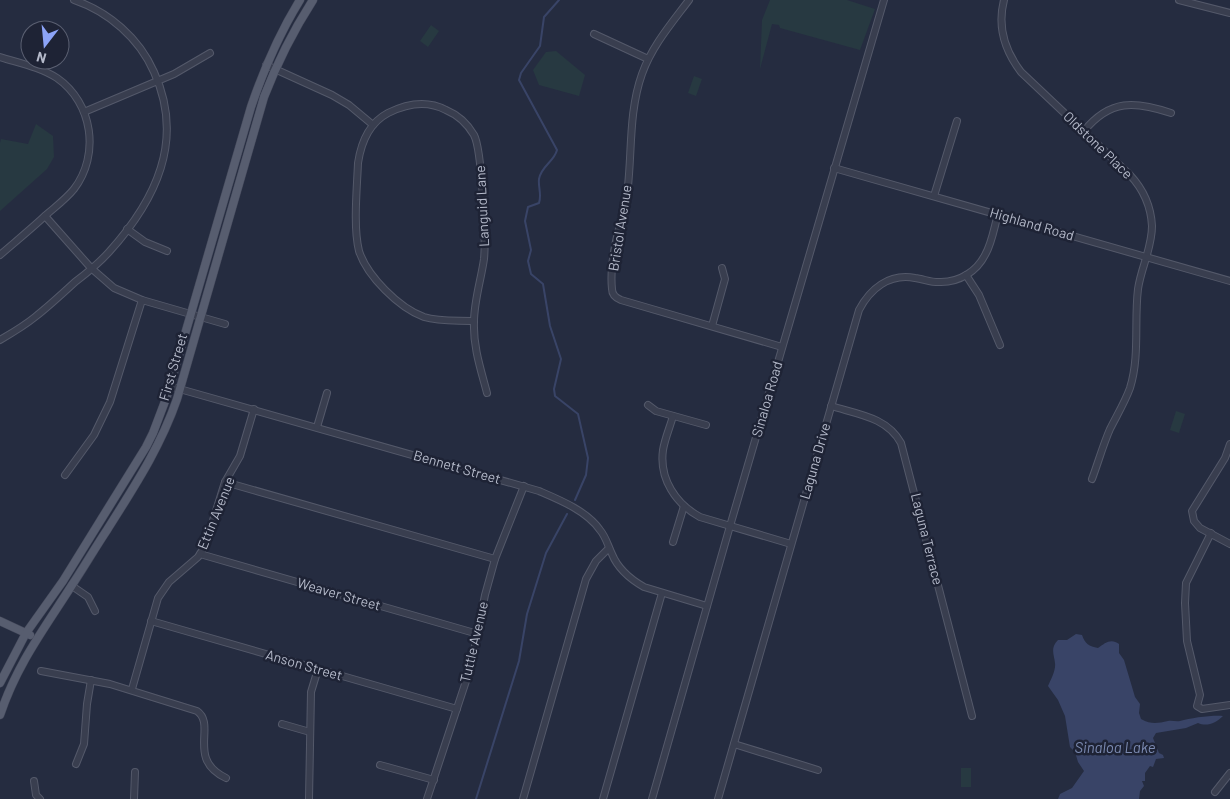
<svg xmlns="http://www.w3.org/2000/svg" width="1230" height="799" font-family="Barlow,sans-serif">
<rect width="100%" height="100%" fill="#252c40"/>
<g fill="#273941">
<polygon points="770,0 847,0 875,9 860,50 780,28 779,25 772,24 760,69 762,20"/>
<polygon points="431,25 439,31 428,47 420,41"/>
<polygon points="556,51 585,75 579,96 539,85 533,70 546,52"/>
<polygon points="694,76 702,79 696,96 688,93"/>
<polygon points="36,124 53,136 54,157 47,169 0,211 0,143 1,139 28,144"/>
<polygon points="1176,411 1185,414 1179,433 1170,430"/>
<rect x="961" y="768" width="10" height="19"/>
</g>
<path fill="#394467" d="M1076,634L1082,635C1085,644 1089,646 1098,648C1105,643 1111,638 1119,644V653L1124,660L1135,697L1140,704L1139,713L1141,719C1152,725 1158,723 1168,721C1172,720 1176,722 1180,721C1191,718 1212,715 1223,716C1216,723 1207,727 1198,723L1186,728L1156,733L1153,738L1159,753L1163,755L1164,758L1156,759L1153,767L1150,766L1145,773V781H1142L1144,786L1140,791L1139,799H1058L1060,794L1072,788L1084,771L1078,762L1075,752L1070,747L1065,716L1058,700L1048,686C1051,679 1056,670 1055,663C1054,654 1050,648 1058,640H1067Z"/>
<g fill="none" stroke-linecap="round" stroke-linejoin="round">
<g stroke="#394467" stroke-width="2">
<path d="M559,0L544,17L540,46L521,73L519,80L557,150C554,162 541,166 539,179C538,188 542,194 539,203L528,207L525,221L531,250L528,261L531,274L543,284L550,326L561,359L554,389L555,396L578,414L588,458L586,475L575,500"/>
<polyline points="476,799 519,661 527,614 546,553 567,514"/>
</g>
<g stroke="#54596a" stroke-width="8">
<g id="minor">
<path d="M689,0C671,24 652,46 642,74C626,119 634,168 624,214C623,220 620,226 618,232C614,249 610,271 612,289C612,295 616,298 621,300L782,347"/>
<path d="M1004,0C997,27 1005,51 1021,72L1130,175C1143,189 1151,206 1152,226C1152,248 1141,268 1138,289C1134,322 1140,356 1130,388C1125,402 1117,415 1110,429C1103,445 1098,463 1092,479"/>
<polyline points="1179,0 1230,13"/>
<polyline points="594,34 648,59"/>
<path d="M0,57C19,63 40,67 57,78C93,103 100,155 74,189C66,199 55,207 46,215C31,229 15,242 0,255"/>
<polyline points="266,65 332,95 349,105 373,125"/>
<polyline points="84,112 174,74 210,53"/>
<path d="M1084,131C1110,99 1135,101 1171,113"/>
<polyline points="834,168 1230,281"/>
<polyline points="934,196 957,121"/>
<polyline points="45,216 91,268 114,288 142,300 225,324"/>
<polyline points="127,229 145,242 167,251"/>
<polyline points="966,275 979,295 1000,345"/>
<path d="M474,321C458,320 440,322 424,317C399,308 367,276 359,251C353,227 357,188 358,163C361,143 369,123 388,113C406,104 427,100 446,110C458,115 467,123 474,135C482,150 486,239 484,259C481,280 474,301 474,322C473,347 481,370 487,393"/>
<polyline points="712,326 725,279 722,268"/>
<path d="M0,340C12,333 24,326 35,317C49,306 62,294 75,282C87,273 99,263 109,252C156,200 185,140 154,72C139,38 109,12 74,0"/>
<path d="M169,386L539,491C560,500 587,511 600,530C606,537 608,546 612,554C618,569 630,579 644,587L707,606"/>
<polyline points="648,405 656,411 706,425"/>
<path d="M831,406C857,414 887,417 901,443L972,716"/>
<path d="M673,416C670,427 665,438 663,450C659,479 676,504 700,517L791,544"/>
<polyline points="317,427 327,393"/>
<polyline points="1230,444 1225,458 1192,511 1194,521 1200,528 1230,544"/>
<polyline points="65,475 94,435 110,402 142,300"/>
<polyline points="225,482 495,559"/>
<polyline points="1211,533 1186,583 1185,603 1187,641 1200,695 1197,706 1202,709 1230,705"/>
<polyline points="673,542 684,506"/>
<polyline points="200,554 478,634"/>
<polyline points="72,586 88,597 95,611"/>
<polyline points="151,621 457,709"/>
<path d="M41,671L110,684L197,711C217,725 186,759 226,778"/>
<polyline points="132,689 158,598 169,582 198,557 205,546 225,482 240,456 254,409"/>
<polyline points="282,724 310,732"/>
<polyline points="734,744 818,770"/>
<polyline points="76,764 84,744 87,704 91,680"/>
<polyline points="380,765 434,780"/>
<polyline points="34,781 36,795 40,799"/>
<polyline points="1215,792 1230,773"/>
<polyline points="134,799 135,772"/>
<polyline points="309,799 311,692 318,669"/>
<polyline points="427,799 471,666 485,595 495,559 524,486"/>
<polyline points="523,799 586,579 596,561 609,548"/>
<polyline points="603,799 662,593"/>
<polyline points="652,799 730,526 884,0"/>
<path d="M718,799L859,310C870,289 889,273 915,278C924,279 932,283 941,282C960,282 977,271 985,255C992,243 994,228 998,214"/>
</g>
</g>
<g stroke="#424759" stroke-width="9">
<g id="major">
<polyline points="0,621 30,635"/>
<path d="M0,683L26,633L63,581L146,447L153,433L167,396L251,107C264,69 279,34 300,0"/>
<path d="M0,715C17,664 44,629 72,585C84,567 95,548 107,530C134,487 160,448 177,399L264,97C277,63 293,31 313,0"/>
</g>
</g>
<use href="#minor" stroke="#393e4f" stroke-width="6"/>
<use href="#major" stroke="#575d6f" stroke-width="8"/>
</g>
<g text-anchor="middle" stroke-width="5" stroke-linejoin="round" paint-order="stroke">
<g font-size="14" fill="#b5baca" stroke="#1e2335">
<text transform="translate(1098 145) rotate(44)" y="5">Oldstone Place</text>
<text transform="translate(482 206) rotate(-93)" y="5">Languid Lane</text>
<text transform="translate(1032 224) rotate(16)" y="5">Highland Road</text>
<text transform="translate(620 228) rotate(-81)" y="5">Bristol Avenue</text>
<text transform="translate(173 367) rotate(-74)" y="5">First Street</text>
<text transform="translate(767 399) rotate(-74)" y="5">Sinaloa Road</text>
<text transform="translate(815 461) rotate(-74)" y="5">Laguna Drive</text>
<text transform="translate(457 467) rotate(16)" y="5">Bennett Street</text>
<text transform="translate(216 513) rotate(-68)" y="5">Ettin Avenue</text>
<text transform="translate(927 539) rotate(76)" y="5">Laguna Terrace</text>
<text transform="translate(339 594) rotate(16)" y="5">Weaver Street</text>
<text transform="translate(474 642) rotate(-77)" y="5">Tuttle Avenue</text>
<text transform="translate(304 665) rotate(16)" y="5">Anson Street</text>
</g>
<g font-size="15" font-style="italic" fill="#7c8bb2" stroke="#1e2335">
<text x="1115" y="753">Sinaloa Lake</text>
</g>
</g>
<g transform="translate(45 45) rotate(196)"><circle r="24" fill="#1e2335" stroke="#5a5f71"/>
<path d="M0-4L9 19L0 12L-9 19Z" fill="#8ca4f8"/>
<text y="-8" font-size="14" font-weight="bold" text-anchor="middle" fill="#b5baca">N</text>
</g>
</svg>
